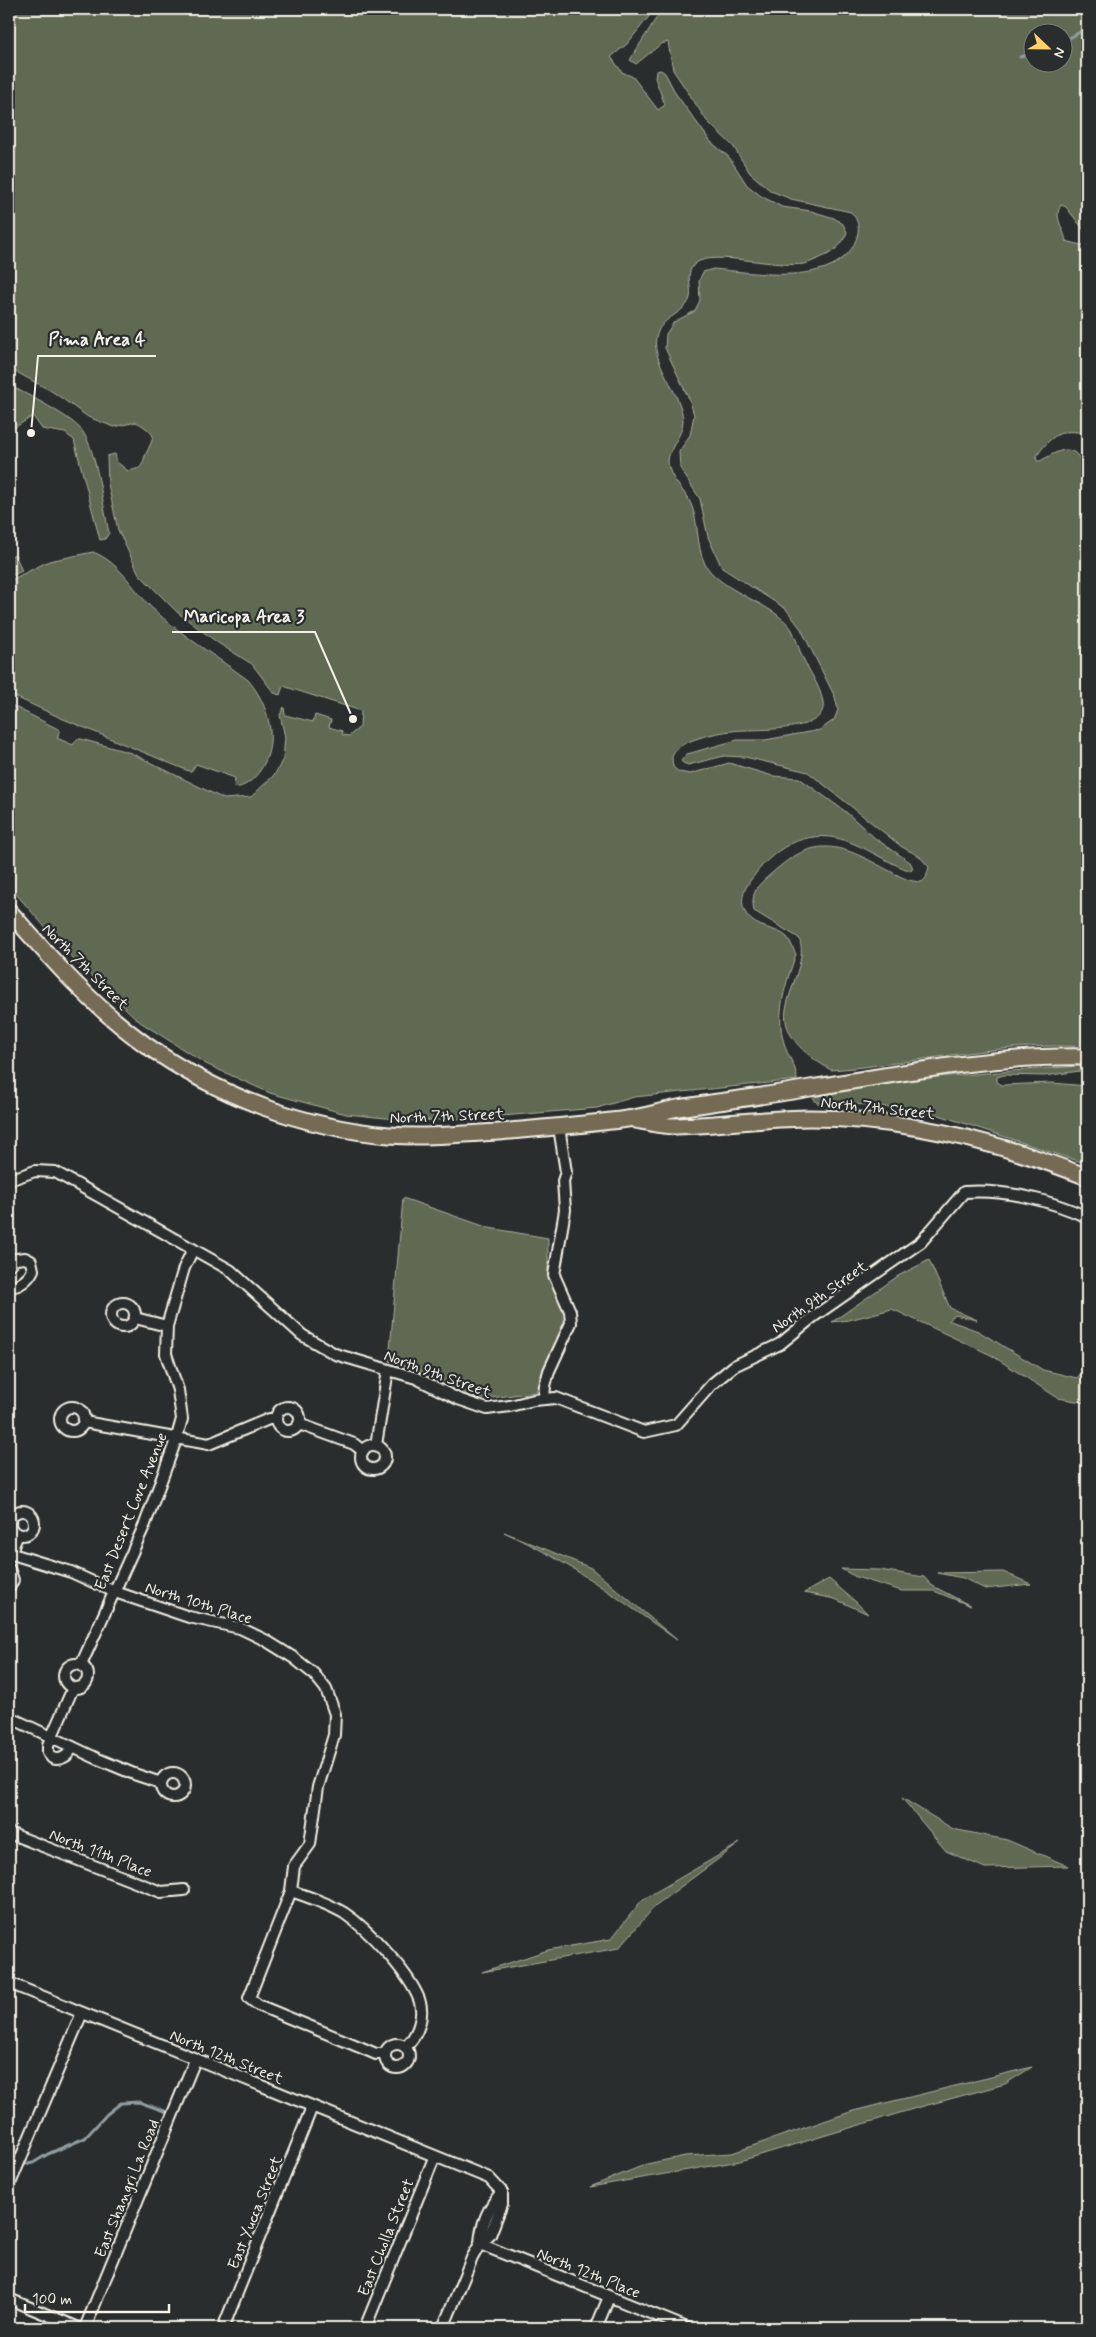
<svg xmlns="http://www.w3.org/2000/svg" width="1096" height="2337" font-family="Mynerve,sans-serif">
<rect width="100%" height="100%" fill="#2a2d2e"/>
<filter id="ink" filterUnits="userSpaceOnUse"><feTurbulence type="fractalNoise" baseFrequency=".02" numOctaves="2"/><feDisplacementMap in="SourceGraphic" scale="10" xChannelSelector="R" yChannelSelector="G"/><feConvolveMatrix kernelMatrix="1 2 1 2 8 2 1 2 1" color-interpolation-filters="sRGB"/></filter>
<g filter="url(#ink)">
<g fill="#616b52" stroke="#aaae9d" fill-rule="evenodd">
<path d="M9,9H655L627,44L611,57L622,72L633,77L658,110L665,105L655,78L656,71L661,70L665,73L676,94L711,142L729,157L747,185L761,196L782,207L811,211L834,218L843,224L847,232C843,245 833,253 820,258C815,260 809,263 804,264C779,268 713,250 696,263C681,275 697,291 687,304C678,316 662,318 657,334C648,360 683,394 683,421C683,436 668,448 668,462C669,479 685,490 691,504C699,522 696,546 705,564C718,587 756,599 776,614C781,618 789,624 792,630C796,637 798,646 801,654C808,670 820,685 823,702C829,735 750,728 732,731C718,732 677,741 673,754C671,758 673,763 673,767L679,772L690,774L729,763L773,776L799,778L846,812L876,839L910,862L913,868L911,871C890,864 872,851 852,843C812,826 777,844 753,877C744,888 738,902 747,915C756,929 776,927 787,937C791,941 793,950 796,954C786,984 775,1012 784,1043C787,1056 797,1066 797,1080L634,1097L597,1108L490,1117L416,1121L346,1114L270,1093L206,1064L140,1022L74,960L9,886V704L60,730L57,738L73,745L77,739H81L131,753L224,799L251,797L275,774L283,759L285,737L280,715L284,707L285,715L313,722L315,715L331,720L329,727L342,731L343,735L349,736L360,727L361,711L283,686L280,695L274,693L252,664L218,643L177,612L139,574L118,530L108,484L107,456L115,454L117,462L128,471C142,468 141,468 145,456C148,449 152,443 153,436C150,430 142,425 136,422L114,427L88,417L53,392L9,368Z"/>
<path d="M662,9H1087V234L1066,207L1061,205C1053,217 1064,229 1066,241L1081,245L1087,244V434C1060,427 1051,436 1036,457L1037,461H1040C1050,456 1067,443 1077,455C1081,460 1081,463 1087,466V1047C1002,1041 916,1064 831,1070C810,1058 781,1037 786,1009C788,998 793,986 796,976C800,963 804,951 799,938L754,911C750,892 758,885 772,873C815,834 840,844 886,869C898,875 908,882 922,882L926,878L929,867L919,856L902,847L808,772L745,757L724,756L688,765L683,763L681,761L687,754L737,740H765L820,730L834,720L838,710L835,697L801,629L786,609L722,568L708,537L700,499L680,468L679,452L690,435L694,415L690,401L665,348L666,334L674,322L695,311L700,300L699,281L703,272L713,269C752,272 837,289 856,240C860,229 859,221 851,212L791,199L771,191L750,173L733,146L707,121L673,70L668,42L661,44L636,64L630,60ZM1034,32H1064V62H1034Z"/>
<path d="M9,385C26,394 73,417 83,432C97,453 103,506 109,533L105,539L100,540L74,440L65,433L42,429L33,416L9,431Z"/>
<path d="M93,552C121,563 132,589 153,609C181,635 217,657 248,680C269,704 280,744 259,772C252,781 245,787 234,788L235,778L196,764L191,772L61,718L9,694V581L49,561Z"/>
<polygon points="15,554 22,571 9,577 9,557"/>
<polygon points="1078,1066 1087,1066 1087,1070 1044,1076 1004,1075 997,1077 997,1082 1002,1085 1052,1083 1087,1086 1087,1164 939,1115 872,1105 817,1103 812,1096 922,1078"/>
<polygon points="403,1198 489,1228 548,1238 548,1274 567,1316 536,1392 483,1399 469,1396 431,1374 389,1361"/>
<polygon points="929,1260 950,1308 977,1320 955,1315 948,1320 978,1331 1043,1370 1077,1378 1087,1366 1087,1403 1058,1398 991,1355 892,1309 849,1320 832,1322 898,1276"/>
<path d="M504,1532L591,1568L677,1640C619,1599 569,1561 504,1532Z"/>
<polygon points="841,1569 880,1570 924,1577 931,1585 971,1606 934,1591 902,1591 856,1577"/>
<polygon points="1003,1572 1031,1584 985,1589 963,1578 937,1573"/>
<polygon points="829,1579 856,1602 868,1614 835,1599 804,1593"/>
<polygon points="902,1798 953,1829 1007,1840 1068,1866 985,1868 946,1851"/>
<polygon points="740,1843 656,1905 619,1948 482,1972 548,1950 611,1939 642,1900"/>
<polygon points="1032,2067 1005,2084 913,2109 740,2161 590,2187 647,2164 685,2156 732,2153 853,2111"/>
</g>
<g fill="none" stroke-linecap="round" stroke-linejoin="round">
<g stroke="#909da1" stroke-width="3">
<polyline points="1064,41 1087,28"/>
<polyline points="1020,57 1034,53"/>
<polyline points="1087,823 1087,822"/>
<polyline points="21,2165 33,2163 48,2154 85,2138 107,2114 121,2103 139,2102 170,2113"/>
</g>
<g stroke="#f4f1e8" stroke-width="14">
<g id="street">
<path d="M9,1180L35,1171L55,1172L230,1270L302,1335L335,1354L416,1378L458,1399L487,1409L510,1406L534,1400L556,1398L644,1432L676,1425L712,1384L734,1366L780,1344L813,1317L921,1242L964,1192C1005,1189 1050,1200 1087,1217"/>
<path d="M9,1265L16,1259L25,1258L31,1261L33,1270C29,1279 19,1287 9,1287"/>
<circle cx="123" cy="1315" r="12"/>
<polyline points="135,1318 167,1326"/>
<polyline points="544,1398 545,1386 549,1371 571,1323 570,1311 554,1275 565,1210 563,1181 566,1172 559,1127"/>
<circle cx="288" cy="1419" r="12"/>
<circle cx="72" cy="1419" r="12"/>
<polyline points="84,1422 209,1444 269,1419 275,1419"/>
<polyline points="299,1424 354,1444 363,1451"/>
<circle cx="373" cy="1457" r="12"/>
<polyline points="376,1445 388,1370"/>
<circle cx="22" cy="1523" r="12"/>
<polyline points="9,1553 71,1572 115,1592 189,1617 240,1628 265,1640 294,1658 314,1674 326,1689 335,1714 334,1735 318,1787 310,1844 294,1866 291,1891 249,1998 258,2005 362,2048 376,2054 385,2054"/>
<polyline points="9,1556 18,1534"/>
<polyline points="9,1569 13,1580 9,1588"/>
<circle cx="76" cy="1676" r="12"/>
<polyline points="81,1665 145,1524 176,1440 182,1419 178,1390 166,1354 167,1326 184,1268 193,1249"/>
<polyline points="9,1717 98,1759 134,1774 161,1783"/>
<path d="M72,1747C69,1756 61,1761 52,1758L48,1753V1745L73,1688"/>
<circle cx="173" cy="1785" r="12"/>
<polyline points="9,1833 161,1892 184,1890"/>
<path d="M291,1891C309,1897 327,1903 344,1913C368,1929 408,1972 419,1999C425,2015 418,2036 405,2047"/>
<polyline points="9,1983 489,2178 502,2192"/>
<circle cx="397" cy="2056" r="12"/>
<polyline points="9,2186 82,2013"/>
<polyline points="480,2244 687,2328"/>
<path d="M480,2244C481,2224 489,2206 502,2192"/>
<polyline points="9,2299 79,2328"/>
<polyline points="85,2328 195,2060"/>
<polyline points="223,2328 312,2107"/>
<polyline points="365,2328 434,2158"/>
<polyline points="443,2328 472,2258 480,2244 490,2235 502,2204 502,2192"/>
<polyline points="596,2328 609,2297"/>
</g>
</g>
<g stroke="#f4f1e8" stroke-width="19">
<g id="primary">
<path d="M9,911C51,959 94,1008 146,1045C216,1095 303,1128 389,1135C426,1138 462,1134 499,1132C542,1128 584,1125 627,1119C644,1117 661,1111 678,1108C722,1101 766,1096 810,1088C903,1073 993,1055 1087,1057"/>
<path d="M636,1120C649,1122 664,1127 677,1126C722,1125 766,1118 810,1118C905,1118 999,1142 1087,1177"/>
</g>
</g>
<use href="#street" stroke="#2a2d2e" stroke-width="10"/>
<use href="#primary" stroke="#756b52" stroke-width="15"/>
</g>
</g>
<g text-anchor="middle" stroke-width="4.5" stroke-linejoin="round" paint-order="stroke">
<g font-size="16" fill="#f4f1e8" stroke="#2a2d2e">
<text transform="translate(86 966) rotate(45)" y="6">North 7th Street</text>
<text transform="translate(878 1107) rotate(6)" y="6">North 7th Street</text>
<text transform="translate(447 1115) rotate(-2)" y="6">North 7th Street</text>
<text transform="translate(819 1296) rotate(-35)" y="6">North 9th Street</text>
<text transform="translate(438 1373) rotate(20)" y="6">North 9th Street</text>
<text transform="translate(130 1511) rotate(-68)" y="6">East Desert Cove Avenue</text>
<text transform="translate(199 1602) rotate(17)" y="6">North 10th Place</text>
<text transform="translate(101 1852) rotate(21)" y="6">North 11th Place</text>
<text transform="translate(227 2056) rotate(22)" y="6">North 12th Street</text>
<text transform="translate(126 2188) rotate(-68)" y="6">East Shangri La Road</text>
<text transform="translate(254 2212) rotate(-68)" y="6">East Yucca Street</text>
<text transform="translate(385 2237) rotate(-68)" y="6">East Cholla Street</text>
<text transform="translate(589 2272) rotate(22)" y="6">North 12th Place</text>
</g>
</g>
<path fill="none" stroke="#f4f1e8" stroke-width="2" d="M31 433L38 356H156M353 719L315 632H172"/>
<g fill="#f4f1e8" stroke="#2a2d2e" stroke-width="2">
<circle cx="31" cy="433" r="5"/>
<circle cx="353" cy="719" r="5"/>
</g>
<g font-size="18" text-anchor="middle" font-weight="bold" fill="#f4f1e8" stroke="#2a2d2e" stroke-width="4.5" stroke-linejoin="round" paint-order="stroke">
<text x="97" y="345">Pima Area 4</text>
<text x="244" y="622">Maricopa Area 3</text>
</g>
<rect width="1096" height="2337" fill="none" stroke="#2a2d2e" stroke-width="30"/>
<rect x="15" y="15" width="1066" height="2307" fill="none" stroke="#f4f1e8" stroke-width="2" filter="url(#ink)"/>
<g transform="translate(1048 48) rotate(112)"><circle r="24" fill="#2a2d2e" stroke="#7b7b78"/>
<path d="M0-4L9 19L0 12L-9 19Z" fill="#ffd166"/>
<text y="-8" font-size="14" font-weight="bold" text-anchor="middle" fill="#f4f1e8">N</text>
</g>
<path d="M25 2304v8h144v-8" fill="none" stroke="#f4f1e8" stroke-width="2.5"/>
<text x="32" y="2304" font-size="15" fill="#f4f1e8" stroke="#2a2d2e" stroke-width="4" paint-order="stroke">100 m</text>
</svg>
